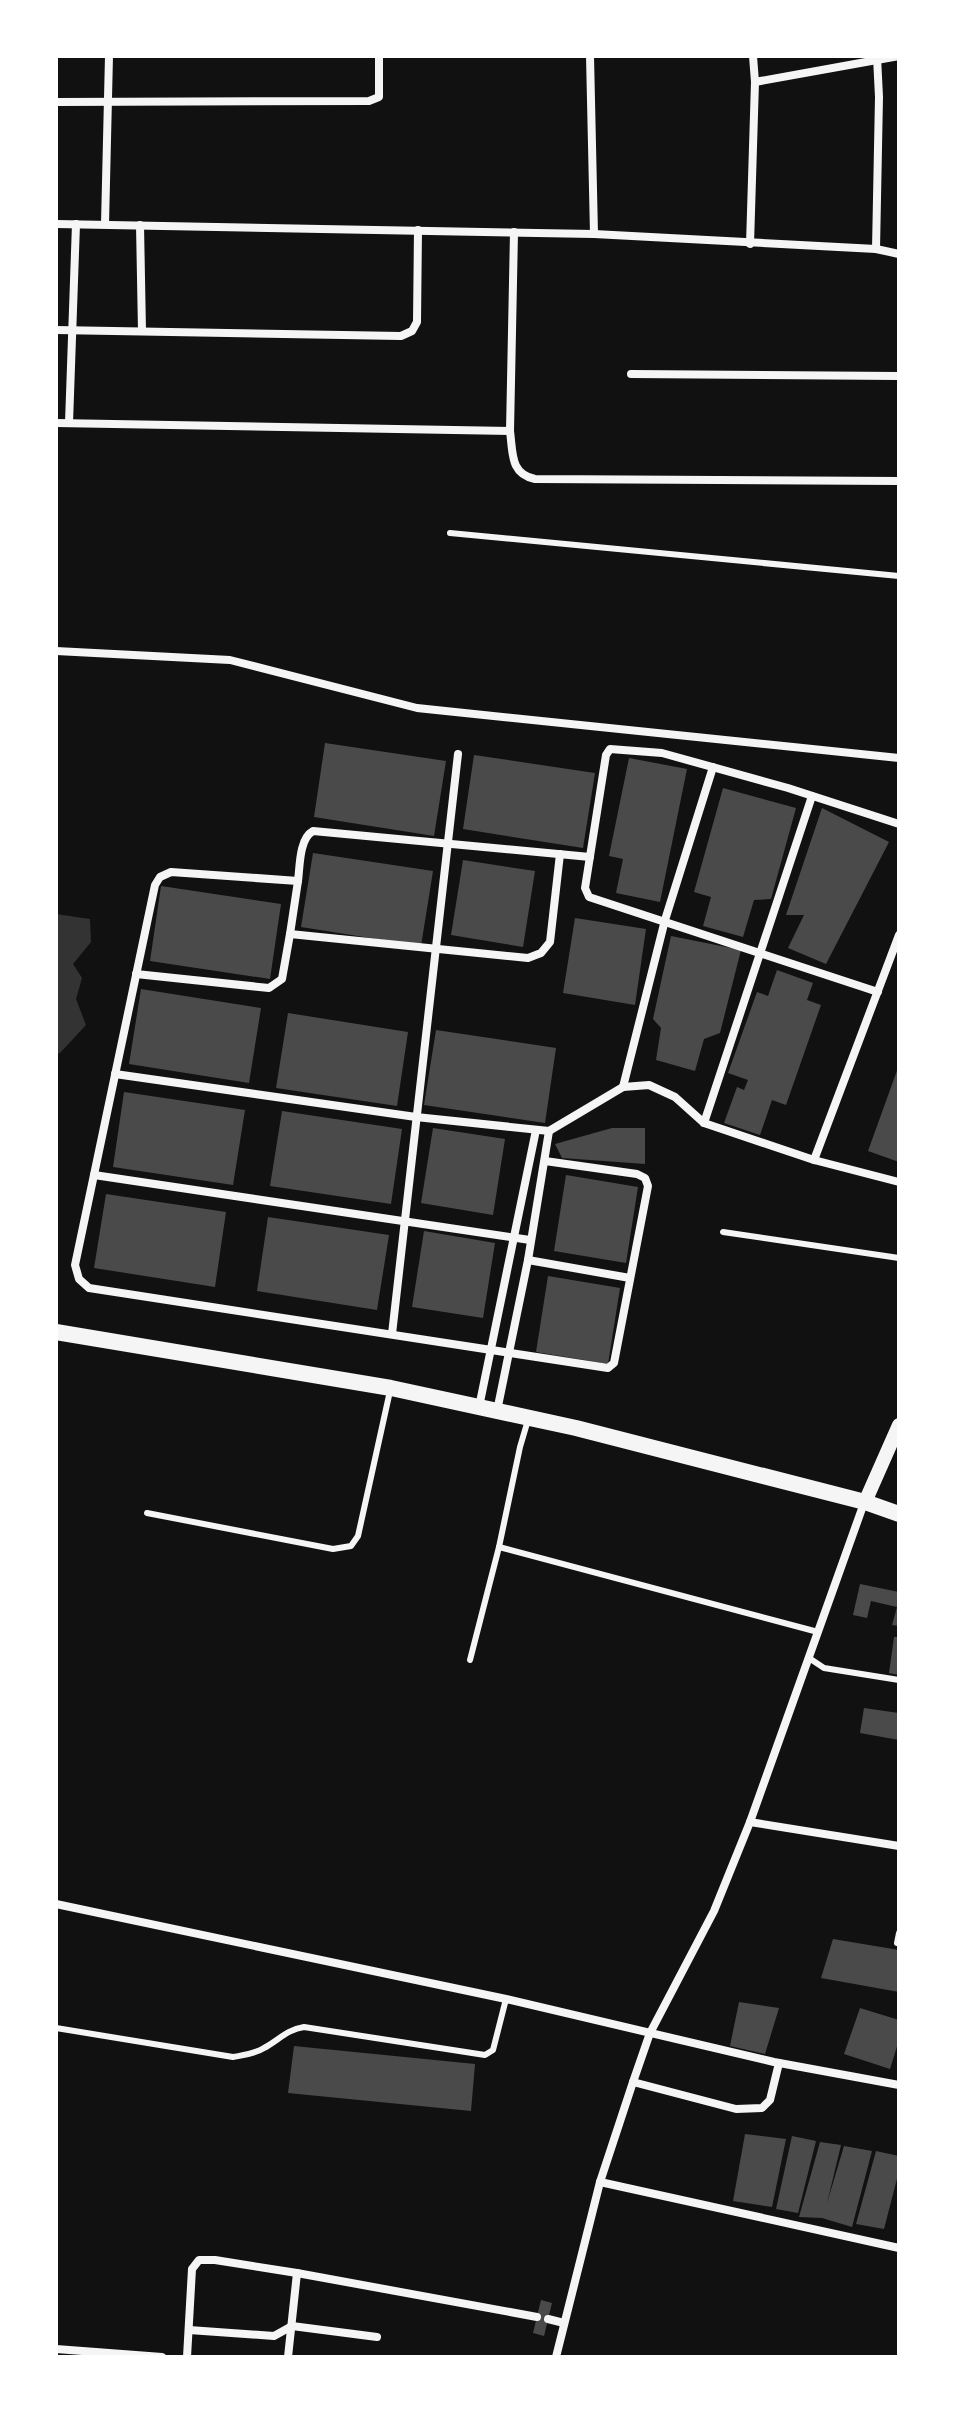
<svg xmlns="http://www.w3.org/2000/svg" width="955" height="2413" font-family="'Open Sans',sans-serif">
<rect width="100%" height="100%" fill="#111"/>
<polygon fill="#333" points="56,914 90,919 91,942 73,964 82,978 76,999 86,1025 60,1053 56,1054"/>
<g fill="#4a4a4a">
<polygon points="325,743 446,761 434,836 314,817"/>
<polygon points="474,755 595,773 583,848 463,829"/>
<polygon points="629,758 687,769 660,902 616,893 623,859 609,856"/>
<polygon points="723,788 796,808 771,899 754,900 743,937 703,926 711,897 694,892"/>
<polygon points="822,808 889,842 826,964 788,948 804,915 786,915"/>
<polygon points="313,853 433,871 421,946 301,927"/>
<polygon points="463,860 535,871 523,947 451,935"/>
<polygon points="161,886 281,904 270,979 150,961"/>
<polygon points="575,918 646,929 635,1005 563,993"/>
<polygon points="671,936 741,950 720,1033 704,1039 695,1071 656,1060 661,1028 653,1019"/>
<polygon points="777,970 813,983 807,1000 821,1005 786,1105 772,1100 760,1135 724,1123 737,1087 744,1090 748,1080 728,1073 757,992 768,996"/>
<polygon points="141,989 261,1008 249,1083 129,1064"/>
<polygon points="288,1013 408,1032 397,1106 276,1088"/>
<polygon points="436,1030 556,1048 545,1123 424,1105"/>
<polygon points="899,1065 899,1162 868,1151"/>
<polygon points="124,1092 245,1110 233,1185 113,1167"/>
<polygon points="282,1111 402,1129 391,1204 270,1186"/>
<polygon points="433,1128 505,1139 493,1215 421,1203"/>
<polygon points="612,1128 645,1128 645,1164 562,1158 555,1144"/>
<polygon points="566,1175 638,1187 626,1263 554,1251"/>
<polygon points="106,1194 226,1212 215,1287 94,1268"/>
<polygon points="268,1217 389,1235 377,1310 257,1291"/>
<polygon points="424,1231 495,1243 483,1318 412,1307"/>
<polygon points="548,1276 620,1288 608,1364 536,1352"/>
<polygon points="860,1584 899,1592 899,1626 892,1625 897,1607 871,1601 867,1618 853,1615"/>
<polygon points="894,1637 899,1637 899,1675 889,1673"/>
<polygon points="864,1708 899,1713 899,1740 860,1733"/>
<polygon points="833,1939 899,1950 899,1992 821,1978"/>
<polygon points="739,2002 779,2008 765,2054 730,2046"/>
<polygon points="860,2008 899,2020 899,2040 890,2069 844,2054"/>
<polygon points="294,2046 475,2064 471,2111 288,2093"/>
<polygon points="745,2134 786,2139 772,2207 733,2201"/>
<polygon points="792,2136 816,2141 798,2213 776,2209"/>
<polygon points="820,2142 841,2145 827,2203 844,2146 872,2151 852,2227 822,2218 799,2217"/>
<polygon points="876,2151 899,2156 899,2171 884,2229 856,2224"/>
<polygon points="541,2300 552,2303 544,2336 533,2333"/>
</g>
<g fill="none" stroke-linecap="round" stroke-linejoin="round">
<g stroke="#f5f5f5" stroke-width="6">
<polyline points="450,533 899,576"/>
<polyline points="723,1232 899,1258"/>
<polyline points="147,1513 333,1549 351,1546 358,1536 390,1391"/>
<polyline points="499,1547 818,1632"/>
<polyline points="809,1658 824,1668 899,1680"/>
<polyline points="470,1660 499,1547 520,1447 528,1420"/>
<polyline points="897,1943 899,1933"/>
<path d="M56,2028L233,2057C244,2055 255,2054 264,2048C279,2040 286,2030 304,2027L485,2055L493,2050L506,1999"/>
</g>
<g stroke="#f5f5f5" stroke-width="8">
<polyline points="590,56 594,234"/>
<polyline points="753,56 755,82"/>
<polyline points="56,102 369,101 379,97 379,56"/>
<polyline points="56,224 594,234 876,249 899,254"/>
<polyline points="105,224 109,56"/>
<polyline points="140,225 142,331"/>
<polyline points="750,244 755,82 899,56"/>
<polyline points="876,249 879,97 877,57"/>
<polyline points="56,330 401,336 412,331 417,322 418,230"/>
<polyline points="631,374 899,376"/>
<polyline points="56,423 510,431 514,232"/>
<polyline points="69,423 76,224"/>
<path d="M510,431C513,453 510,474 535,479L899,481"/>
<polyline points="56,651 230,660 417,708 899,758"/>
<polyline points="298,881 290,934 528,958 541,953 550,942 560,854"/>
<polyline points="136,974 269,988 282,979 290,934"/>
<polyline points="878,992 589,897 585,888 606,755 610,749 662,753 788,788 899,824"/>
<polyline points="115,1074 416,1117 549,1131 623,1087 649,1085 675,1097 704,1123 814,1160 899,1182"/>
<polyline points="623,1087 665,920 713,767"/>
<polyline points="704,1123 812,796"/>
<polyline points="814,1160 899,935"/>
<path d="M545,1161L637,1174L645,1178L648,1186L614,1363L608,1368L89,1288L79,1279L75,1265L155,885L160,877L171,872L298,881C300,866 299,839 313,831L590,857"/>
<polyline points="94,1175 530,1240"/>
<polyline points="528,1260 630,1278"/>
<polyline points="392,1334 458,754"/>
<polyline points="479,1407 536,1130"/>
<polyline points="497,1411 528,1260 549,1131"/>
<polyline points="750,1822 899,1846"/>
<polyline points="56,1904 506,1999 774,2062 899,2085"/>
<polyline points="633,2082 736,2109 762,2108 770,2100 779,2063"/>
<polyline points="600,2182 899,2248"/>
<polyline points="548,2319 564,2323"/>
<polyline points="189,2330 274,2336 292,2326 377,2337"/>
<polyline points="56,2349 162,2357"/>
<polyline points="187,2357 192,2269 199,2260 215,2260 297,2273 537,2317"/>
<polyline points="288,2357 297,2273"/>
<polyline points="556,2357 600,2182 633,2082 650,2033 714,1911 750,1822 864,1503"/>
</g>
<polyline stroke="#f5f5f5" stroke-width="14" points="865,1502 899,1425"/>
<polyline stroke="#f5f5f5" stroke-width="16" points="56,1332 391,1388 576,1428 865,1502 899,1514"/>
</g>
<rect width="955" height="2413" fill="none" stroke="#ffffff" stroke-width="116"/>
</svg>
